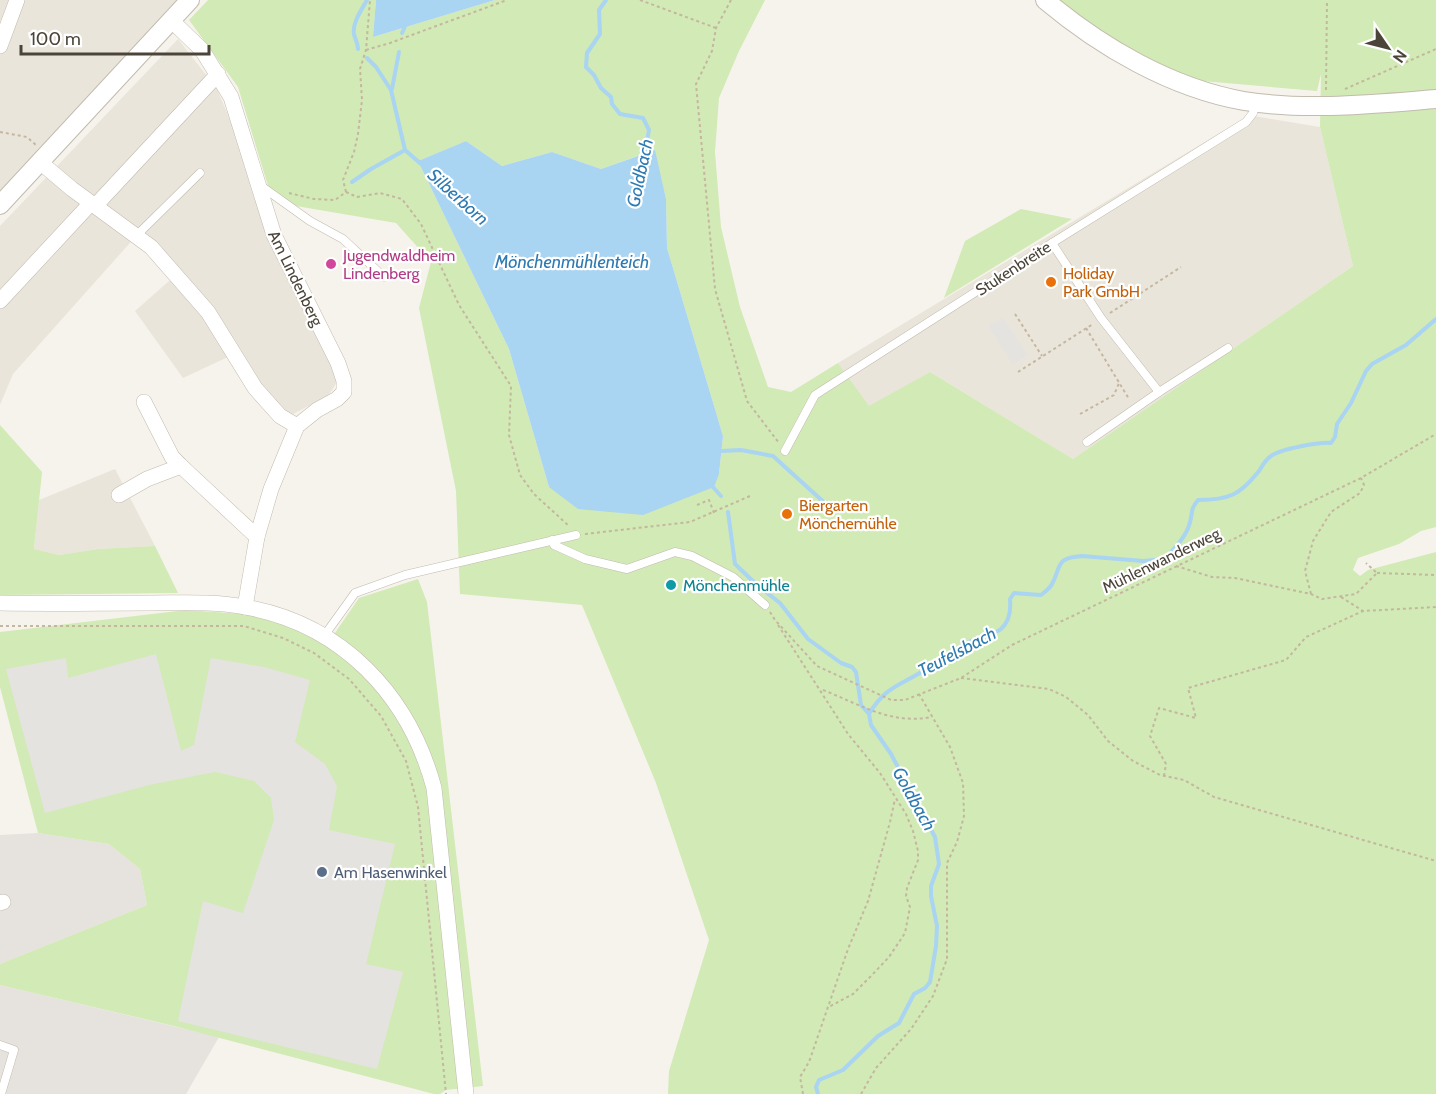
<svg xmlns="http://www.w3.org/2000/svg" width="1436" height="1094" font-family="Cabin,sans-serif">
<rect width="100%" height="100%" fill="#f6f3ec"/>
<g fill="#eae5da">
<polygon points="0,0 183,0 0,195"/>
<polygon points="178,39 217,89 339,379 328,396 291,415 228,357 183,378 135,311 177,274 137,235 13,374 0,405 0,226"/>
<polygon points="1253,116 1320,127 1353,266 1073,459 930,372 869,407 838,363 1246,117"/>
<polygon points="115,469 155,546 98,549 59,555 34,549 39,500"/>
</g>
<g fill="#e6e2dd">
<polygon points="38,833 109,844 140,869 147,905 0,964 0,835"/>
<polygon points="0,985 219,1037 186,1094 0,1094"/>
</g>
<g fill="#d2eab5" fill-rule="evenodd">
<path d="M208,0H376L373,37L495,0H765L739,51L719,98L715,152L721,227L740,307L768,387L791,392L838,363L869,406L930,372L1073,459L1353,266L1320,127L1321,74L1317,91L1203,81L1157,66L1112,42L1056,0H1436V527L1421,531L1399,544L1358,558L1353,570L1360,576L1368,570L1436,552V1094H668L669,1071L709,940L656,783L582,605L460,594L456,491L419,308L431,262L396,223L296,206L272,199L238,87L189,20ZM466,141L502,166L552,152L601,169L654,150L666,199L667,248L723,436L719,474L549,487L509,349L418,161Z"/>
<polygon points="1021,209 1072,219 944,298 965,241"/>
<polygon points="0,425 42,472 34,549 59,555 98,549 155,546 178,593 0,595"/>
<polygon points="418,579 427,602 483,1086 446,1090 440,1094 434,1094 174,1026 0,985 0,964 147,905 140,869 109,844 38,833 0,687 0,632 186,610 243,614 273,621 300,630 326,646 359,598"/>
</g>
<g fill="#e5e3e0">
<polygon points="1003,317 1028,355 1013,365 988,326"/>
<polygon points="156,654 181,751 194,745 211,658 264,667 310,680 295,742 325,764 337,786 329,830 395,844 366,964 403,972 377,1069 178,1021 203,901 243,913 274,820 271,798 254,781 215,772 149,785 45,813 6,669 66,658 68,678"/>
</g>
<g fill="#a9d4f2">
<polygon points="376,0 495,0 373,37"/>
<polygon points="466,141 502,166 552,152 601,169 655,150 666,199 667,248 723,436 719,474 714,487 643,515 578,509 549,487 509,349 418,161"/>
</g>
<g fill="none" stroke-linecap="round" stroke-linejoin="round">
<g stroke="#a9d4f2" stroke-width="4">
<polyline points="606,0 599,10 600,34 587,53 586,67 594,75 601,88 611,97 612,104 620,114 643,118 649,130 644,157"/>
<polyline points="402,33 406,24"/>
<path d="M358,49C358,43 355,39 354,34C352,23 362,9 367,0"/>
<polyline points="367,58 376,67 391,90 405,150 421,164"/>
<polyline points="392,89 399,52"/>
<polyline points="352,182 371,169 405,150"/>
<polyline points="722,451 741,450 773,456 827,505"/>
<polyline points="711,485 721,496"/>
<polyline points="728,512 735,564 757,585 780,603 808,639 841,663 852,667 856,672 861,705 869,714 871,725 891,754 935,837 939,864 931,886 931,896 937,926 936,946 930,982 925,988 914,994 899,1023 878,1036 843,1070 819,1080 816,1087 818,1094"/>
<path d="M869,714C885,687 899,686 923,671C940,660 956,648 975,639C983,634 994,635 1001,629C1009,622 1011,610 1010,599L1014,593L1041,595C1045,592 1050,588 1052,584C1062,565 1055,558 1082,556L1143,561L1165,559C1174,549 1187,536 1190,522C1193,511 1190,510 1198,500C1229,500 1240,495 1259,471C1262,466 1266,459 1271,456C1280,449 1319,442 1331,443L1335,437L1337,424L1351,403L1366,371L1372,364L1406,345L1436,319"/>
</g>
<g stroke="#c2bbae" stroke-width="9">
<g id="service">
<polyline points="261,186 310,221 343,239 384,277"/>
<polyline points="137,235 200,173"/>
<polyline points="1052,243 1101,318 1159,392"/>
<polyline points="1087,442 1159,392 1228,348"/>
<polyline points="785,451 815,395 1052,243 1246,122 1253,113 1256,103"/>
<polyline points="552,540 554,545 585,559 627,569 675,552 692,556 733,577 765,605"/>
<polyline points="324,636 355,593 405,575 576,535"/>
<polyline points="0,1045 14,1050 1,1094"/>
</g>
</g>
<g stroke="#c2bbae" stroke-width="16">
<g id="minor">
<polyline points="171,20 202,50 231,97 274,235 338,363 344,381 344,392 337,399 317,410 297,426 271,489 257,537 245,607"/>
<polyline points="0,46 17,0"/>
<polyline points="40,162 72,189 151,247 208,312 255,388 280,416 297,426"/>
<polyline points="96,205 218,74"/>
<polyline points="0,301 91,203"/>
<polyline points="144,402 172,457 181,466"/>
<polyline points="119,495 147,479 181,466 257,537"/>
<path d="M0,603C50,604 100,603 150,603C181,603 214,601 245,607C342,624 409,695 434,788L466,1094"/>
<polyline points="0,903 3,902"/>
</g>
</g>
<g stroke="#c2bbae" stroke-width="20">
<g id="tertiary">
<path d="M1045,0C1101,47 1171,88 1244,101C1306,111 1373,104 1436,99"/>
<polyline points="0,205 190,0"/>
</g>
</g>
<g stroke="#c4b79f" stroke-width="2" stroke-dasharray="3 3" stroke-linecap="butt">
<polyline points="640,0 716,28"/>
<polyline points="731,0 716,28 712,51 696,84 715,289 747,401 779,443"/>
<polyline points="366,50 390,43 507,0"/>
<polyline points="1345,89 1436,49"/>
<polyline points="1326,90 1327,0"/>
<polyline points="0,132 27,137 36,145"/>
<polyline points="346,192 357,197 380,193 402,199 421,224 459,305 511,386 509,435 520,475 534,494 569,526"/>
<polyline points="346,192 343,180 354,152 358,134 362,100 360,69 366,50 370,0"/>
<polyline points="289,193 314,199 335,200 346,192"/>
<polyline points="1110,313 1181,267"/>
<polyline points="1015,314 1042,356"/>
<polyline points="1086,328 1129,399"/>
<polyline points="1018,372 1093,324"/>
<polyline points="1080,414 1114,395 1119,383"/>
<polyline points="697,505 709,500 714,513"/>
<polyline points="585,534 690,522 750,496"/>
<polyline points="1176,566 1212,577 1235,578 1311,594 1322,599 1356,594 1377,573 1366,563"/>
<polyline points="1377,573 1436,575"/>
<polyline points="1311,594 1305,571 1313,541 1331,512 1360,493 1364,485 1361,478"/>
<polyline points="1341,597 1363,611 1436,607"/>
<polyline points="770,612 775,620 817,666 891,700 905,700 961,678 1012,645 1361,478 1436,434"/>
<polyline points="778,625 848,734 880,773 906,814 913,831 918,851 918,860 907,888 906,896 910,907 905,933 889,957 872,975 853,994 827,1008"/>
<polyline points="0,626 244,626 283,638 314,653 349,679 381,716 406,761 418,807 446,1094"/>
<polyline points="961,678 1049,689 1066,697 1088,715 1108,741 1133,761 1160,775 1184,780 1214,797 1436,861"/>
<path d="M823,690C859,704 891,725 931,717"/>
<polyline points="1164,776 1166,764 1150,736 1159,708 1196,718 1188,688 1286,660 1306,637 1363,611"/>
<polyline points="803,1094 800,1077 809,1062 848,949 868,901 890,822 895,799"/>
<polyline points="861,1094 876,1068 911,1029 933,996 947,959 947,863 957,842 964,816 963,783 950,747 919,694"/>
</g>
<use href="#service" stroke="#fff" stroke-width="8"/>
<use href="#minor" stroke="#fff" stroke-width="15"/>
<use href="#tertiary" stroke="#fff" stroke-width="18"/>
</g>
<circle fill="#d1479c" stroke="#fff" stroke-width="2" cx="331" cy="264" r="6"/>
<g fill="#e8710a" stroke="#fff" stroke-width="2">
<circle cx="1051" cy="282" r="6"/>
<circle cx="787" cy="514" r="6"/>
</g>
<circle fill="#0f9aa8" stroke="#fff" stroke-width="2" cx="671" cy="585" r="6"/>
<circle fill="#5c6f8a" stroke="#fff" stroke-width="2" cx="322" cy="872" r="6"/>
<g text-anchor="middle" stroke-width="4.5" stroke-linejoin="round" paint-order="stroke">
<g font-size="16" fill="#b23c85" stroke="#fff" text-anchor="start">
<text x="343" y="261">Jugendwaldheim<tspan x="343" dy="18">Lindenberg</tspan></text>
</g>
<g font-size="16" fill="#4b4439" stroke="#fff">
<text transform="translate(1013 268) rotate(-33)" y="6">Stukenbreite</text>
<text transform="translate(296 278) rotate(64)" y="6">Am Lindenberg</text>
<text transform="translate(1161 560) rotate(-26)" y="6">Mühlenwanderweg</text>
</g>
<g font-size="16" fill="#c56008" stroke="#fff" text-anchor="start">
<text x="1063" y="279">Holiday<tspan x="1063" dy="18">Park GmbH</tspan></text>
<text x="799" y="511">Biergarten<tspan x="799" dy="18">Mönchemühle</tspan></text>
</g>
<g font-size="16" fill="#0d838f" stroke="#fff" text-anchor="start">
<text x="683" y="591">Mönchenmühle</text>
</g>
<g font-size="16" fill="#4e5e75" stroke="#fff" text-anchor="start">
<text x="334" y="878">Am Hasenwinkel</text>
</g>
<g font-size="18" font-style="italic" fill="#2e7ab2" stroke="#fff">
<text transform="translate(640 173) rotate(-78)" y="6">Goldbach</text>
<text transform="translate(458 197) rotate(42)" y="6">Silberborn</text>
<text x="572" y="268">Mönchenmühlenteich</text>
<text transform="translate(957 652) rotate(-28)" y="6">Teufelsbach</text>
<text transform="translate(914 799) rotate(61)" y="6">Goldbach</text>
</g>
</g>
<g transform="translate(1388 48) rotate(125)" stroke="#ffffff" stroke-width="4.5" paint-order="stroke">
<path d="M0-4.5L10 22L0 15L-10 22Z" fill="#4b4439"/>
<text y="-9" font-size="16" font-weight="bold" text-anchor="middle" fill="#4b4439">N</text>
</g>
<path d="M21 45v9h188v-9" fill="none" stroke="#4b4439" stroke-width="3"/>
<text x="30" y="45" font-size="18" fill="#4b4439" stroke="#ffffff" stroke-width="4.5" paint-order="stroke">100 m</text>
</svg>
